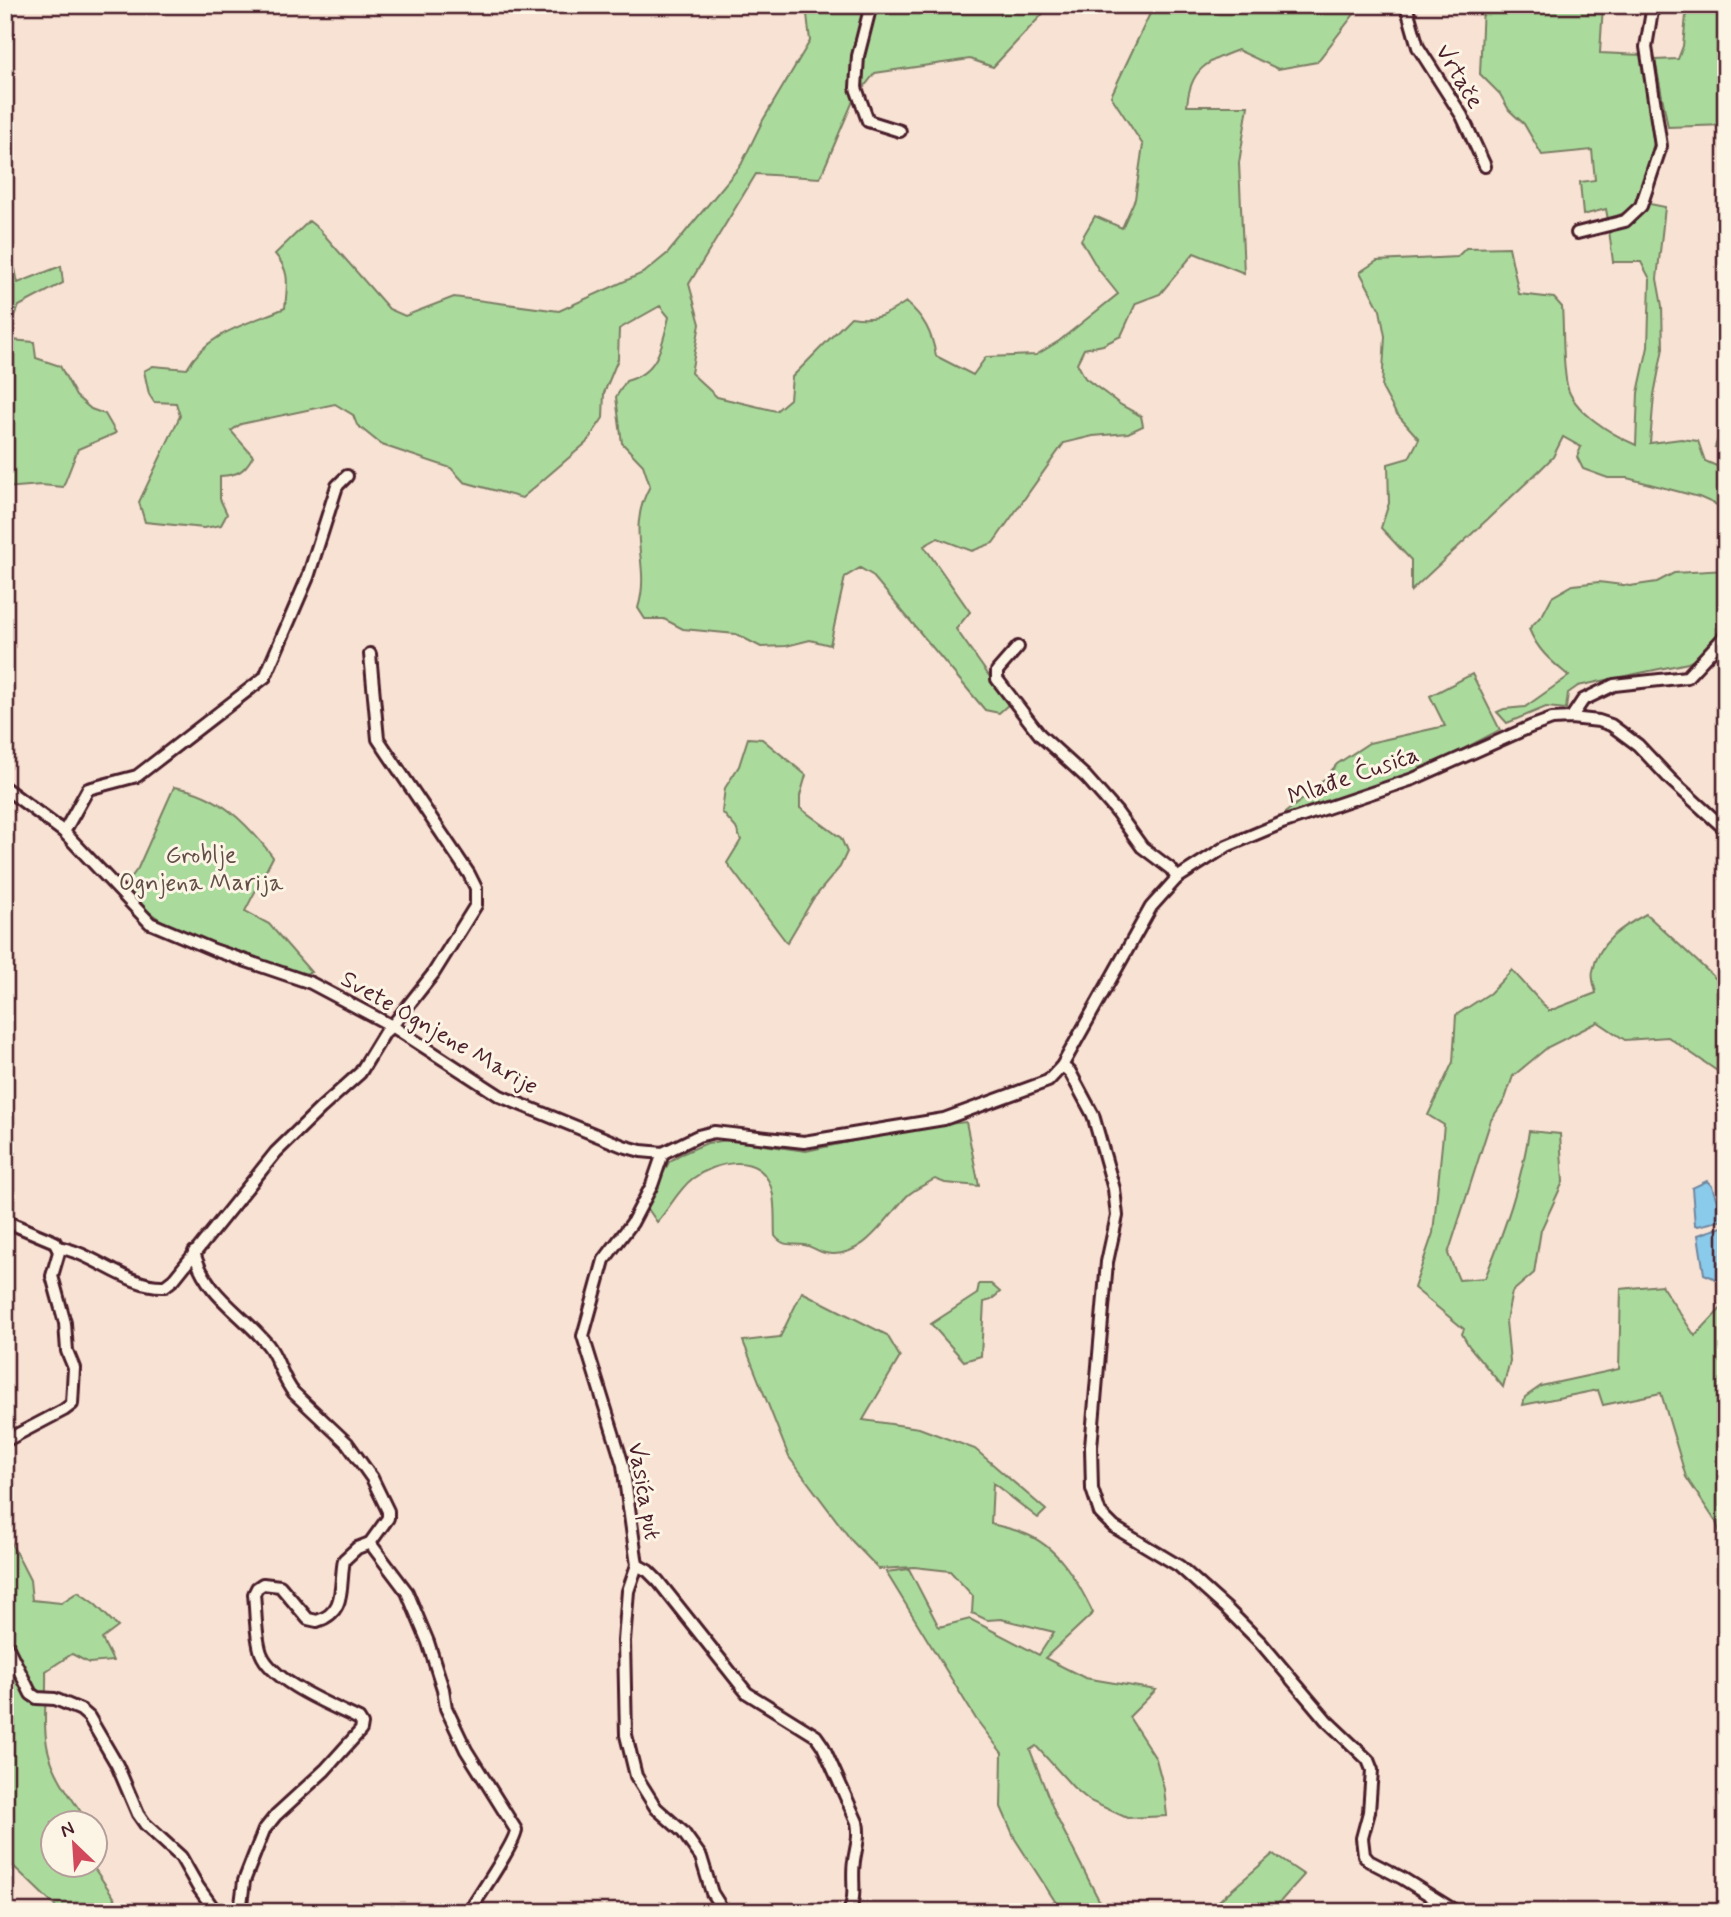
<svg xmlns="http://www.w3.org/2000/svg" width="1731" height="1917" font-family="Mynerve,sans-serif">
<rect width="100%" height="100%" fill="#f8e2d3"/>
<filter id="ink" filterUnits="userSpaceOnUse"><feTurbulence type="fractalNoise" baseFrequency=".0143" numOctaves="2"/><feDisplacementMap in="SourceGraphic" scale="14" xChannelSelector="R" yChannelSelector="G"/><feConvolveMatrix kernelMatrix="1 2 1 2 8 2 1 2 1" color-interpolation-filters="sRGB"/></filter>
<g filter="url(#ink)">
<g fill="#aadb9c" stroke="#7a7d64" stroke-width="2">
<path d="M806,5H1051L993,67L970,59L875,73L853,101L820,178L756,174L689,284L700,324L691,373L717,397L776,411L790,399L792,377L851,317C876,321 885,316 906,302C924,317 932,333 936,356L973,375L986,357L1036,355L1059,341L1118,294L1098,269L1081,240L1095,216L1122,228L1135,199L1143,145L1111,96L1154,5H1361L1317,62L1278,69L1238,50C1206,62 1190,69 1187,106H1248L1239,163L1244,273L1194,253L1160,294L1136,303L1121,336L1103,345L1084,349L1077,363L1085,378L1121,405L1141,416L1143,426L1128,433L1093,436L1064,443L993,543L972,551L938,538L924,546L970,612L956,629L1009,704L999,713L985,710L872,575L860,568L845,577L830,645L810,640L786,646L761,647L736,634L683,629L664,619H645L638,608C652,563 624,533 650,486L643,465L622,443L616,397L626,381C658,373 662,346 669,317L660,306L619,329L618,359L604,393L603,418L586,443L522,498L464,482L451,468L382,445L357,425L353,415L335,404L241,424L231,431L253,456C244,472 238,475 220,476V499L227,514L221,525L204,528L145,522L139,502L180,416L176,403L154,402L149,394L144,371L153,366L187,369C207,332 248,324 285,308C287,285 291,272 275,254L309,221L319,229L389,309L405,316L454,297L559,311L645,272L668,253L741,165L763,120L810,41Z"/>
<polygon points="1483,5 1603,5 1600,53 1642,55 1655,126 1654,143 1635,208 1608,220 1606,209 1583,215 1580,182 1595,180 1592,150 1542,155 1524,124 1509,110 1500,94 1480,74"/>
<polygon points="1687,5 1726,5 1726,125 1668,127 1655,60 1678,59 1683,46"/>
<path d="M1645,203L1665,207L1657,279L1662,306L1663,348L1654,395L1650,443L1681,439L1698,441L1705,461L1726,470V509L1699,497L1627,478H1608L1583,469L1577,457L1581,447L1563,437L1553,457L1540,470L1411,591V560L1381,528L1389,503L1388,464L1409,458L1419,439L1395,412L1382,388L1385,336L1380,310L1360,272L1377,261L1457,257L1466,248L1509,247L1519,294L1554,298L1562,307C1564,332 1562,360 1567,385C1572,411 1613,435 1636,445L1638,393L1648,347L1650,279L1641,262H1613L1609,230C1633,226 1632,223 1645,203Z"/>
<polygon points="9,261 15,269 18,283 61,266 63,283 19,306 12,324 11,340 34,342 36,358 60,366 76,396 91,409 105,414 116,433 78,449 63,487 41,485 5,488 5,262"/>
<polygon points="1718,344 1726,344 1726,448 1715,447 1721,430"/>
<path d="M1726,570V630L1700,657L1688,663L1578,686L1568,693L1566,709L1546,707L1507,723L1497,712L1504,709L1525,707L1569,676C1551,661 1538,651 1529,629L1543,614L1552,597L1573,585L1599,582L1630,586L1657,582L1674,573Z"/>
<polygon points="1472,674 1500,730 1415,774 1285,816 1286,812 1316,789 1337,764 1369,743 1445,726 1430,696"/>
<polygon points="748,738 762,739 806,775 800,796 800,808 841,838 847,852 840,867 813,899 787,943 727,863 741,840 736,828 722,812 725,788 739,766"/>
<path d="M174,787C219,794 246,822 273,857L245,911L269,924L311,972L305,974L175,930L149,912L125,886L138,868Z"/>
<path d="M1646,914L1726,988V1077L1668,1037L1625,1040L1598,1022L1548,1047L1513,1076L1505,1099L1491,1120L1448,1254L1459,1280L1485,1278C1504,1231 1522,1181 1529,1131L1560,1134L1563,1182L1541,1230L1534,1273L1512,1292L1506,1321L1510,1361L1503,1387L1469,1346L1462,1334L1464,1329L1414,1288L1433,1233L1444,1125L1428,1115L1453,1062L1456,1015L1490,993L1512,970L1549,1011L1596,993C1595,987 1591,978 1593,971C1598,942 1622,927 1646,914Z"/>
<path d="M966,1122L979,1186L945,1183L935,1179C926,1184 914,1189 907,1196C885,1218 863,1261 825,1253C818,1252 812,1246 804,1245C792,1243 784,1248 775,1236C774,1221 776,1201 771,1187C759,1151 715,1162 692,1179C678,1190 669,1209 657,1222L646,1206L669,1162L679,1155L707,1143L728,1140L806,1151L919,1127Z"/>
<polygon points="979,1284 991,1284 1000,1292 991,1300 984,1302 981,1356 964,1361 931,1324 977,1294"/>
<polygon points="1661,1285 1695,1336 1726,1303 1726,1552 1716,1522 1686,1477 1661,1393 1603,1405 1598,1390 1523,1405 1525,1397 1541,1386 1619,1369 1621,1289"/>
<path d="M802,1292L887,1335L900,1357L863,1420L919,1428L975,1449L1046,1510L1038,1518L993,1483L991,1524C1002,1527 1013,1529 1023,1533C1057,1545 1078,1581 1093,1613L1045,1658L1085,1678L1156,1690L1129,1717L1156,1759L1164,1789L1167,1816L1127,1818L1090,1801L1073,1787L1036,1746L1030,1750L1056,1816L1105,1912H1062L1015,1839L1001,1807L1002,1753L976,1719L886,1572L909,1569L939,1627L970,1619L1039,1655L1054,1632L1001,1619L987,1620L972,1613L973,1596L950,1571L914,1567L879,1569L852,1541L789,1457L743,1341L780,1337Z"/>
<path d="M5,1531L30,1580L32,1600L61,1603L78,1592L95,1604L118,1627L102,1639L113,1661L89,1663L72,1654L46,1671C47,1696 42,1725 48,1750C54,1776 73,1800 88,1822H52V1864L92,1865L124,1912H61L5,1858Z"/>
<polygon points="1273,1854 1304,1875 1271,1912 1206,1912"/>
</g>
<g fill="#8acaeb" stroke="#70869e" stroke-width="2">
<polygon points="1707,1181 1712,1186 1723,1220 1698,1226 1695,1225 1692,1188"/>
<polygon points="1725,1226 1726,1281 1723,1282 1704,1274 1698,1235"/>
</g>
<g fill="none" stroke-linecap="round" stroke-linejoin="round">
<g stroke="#4a1f2b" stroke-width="16">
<g id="minor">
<polyline points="871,5 858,56 856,88 868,121 900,131"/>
<polyline points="1406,5 1418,47 1462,116 1485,166"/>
<polyline points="1577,233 1625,221 1641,206 1661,146 1646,47 1653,5"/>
<polyline points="1018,647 997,671 997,679 1040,735 1086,777 1116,811 1142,847 1171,869 1177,878"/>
<polyline points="1571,718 1583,700 1614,685 1687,677 1726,635"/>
<polyline points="5,788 64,832 150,923 214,950 311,983 392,1026 500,1096 623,1146 641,1151 663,1153 698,1136 714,1132 804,1142 944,1119 1048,1081 1062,1066 1151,907 1177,878 1227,846 1282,823 1413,779 1530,727 1552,719 1571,718 1599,721 1611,725 1638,745 1671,780 1726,830"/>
<polyline points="64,832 88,789 137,776 265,677 308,577 337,486 347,476"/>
<polyline points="1062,1066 1070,1072 1093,1115 1114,1189 1117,1216 1107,1262 1091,1447 1092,1489 1100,1513 1114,1527 1179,1566 1227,1609 1261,1643 1326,1720 1368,1760 1372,1770 1369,1812 1362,1838 1364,1855 1369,1861 1402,1878 1457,1912"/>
<polyline points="663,1153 652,1185 632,1223 604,1260 583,1336 623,1465 637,1565 628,1591 624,1641 626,1735 636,1776 656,1808 683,1832 701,1857 712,1893 724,1912"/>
<polyline points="5,1221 55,1242 59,1252 52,1276 65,1323 67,1351 74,1368 72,1404 64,1410 5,1441"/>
<path d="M57,1247C95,1253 128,1288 165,1286L174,1279L276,1152L321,1108L360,1073L385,1032L392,1026L433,974L476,905V888L469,874L378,739L370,654"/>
<path d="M194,1252C206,1296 241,1312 268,1345C279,1359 282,1379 294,1393L347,1443L372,1478L388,1511V1518L370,1543L357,1548L344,1560C339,1585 347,1612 317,1621L308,1619L280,1586L263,1584L257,1588L254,1594C256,1612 255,1635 261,1653C272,1682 331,1705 359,1719L362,1724L361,1730L325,1770L276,1815L264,1830L244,1881L240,1912"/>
<path d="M370,1543L407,1592L428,1642L443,1689L446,1708L466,1750L516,1830C516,1842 478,1897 469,1912"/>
<path d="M637,1565L648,1571L658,1581L747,1693L816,1736L823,1746L857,1822C860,1837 856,1847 854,1861C851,1879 857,1895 849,1912"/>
<polyline points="5,1642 31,1694 37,1698 55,1699 81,1710 89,1717 117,1765 138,1814 145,1824 181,1857 198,1887 216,1912"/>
</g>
</g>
<use href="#minor" stroke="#fcf5e5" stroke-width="10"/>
</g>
</g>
<g text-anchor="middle" stroke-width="6" stroke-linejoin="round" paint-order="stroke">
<g font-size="24" fill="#4a1f2b" stroke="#fcf5e5">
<text transform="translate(1460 76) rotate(59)" y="8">Vrtače</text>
<text transform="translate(1353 775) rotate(-19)" y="8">Mlađe Ćusića</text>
<text transform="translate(440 1032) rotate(30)" y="8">Svete Ognjene Marije</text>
<text transform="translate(645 1491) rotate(80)" y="8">Vasića put</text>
</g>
<g font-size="24" fill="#624e47" stroke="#fcf5e5">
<text x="201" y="862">Groblje<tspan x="201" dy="28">Ognjena Marija</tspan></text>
</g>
</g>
<rect width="1731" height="1917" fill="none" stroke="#fcf5e5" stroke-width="28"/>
<rect x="14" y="14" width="1703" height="1889" fill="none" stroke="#4a1f2b" stroke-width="2.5" filter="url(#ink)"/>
<g transform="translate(74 1844) rotate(335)"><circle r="33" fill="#fcf5e5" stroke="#b59f9b" stroke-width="2"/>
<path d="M0-5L12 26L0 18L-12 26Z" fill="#d1495b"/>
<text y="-10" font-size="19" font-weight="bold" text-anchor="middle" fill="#4a1f2b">N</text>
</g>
</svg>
